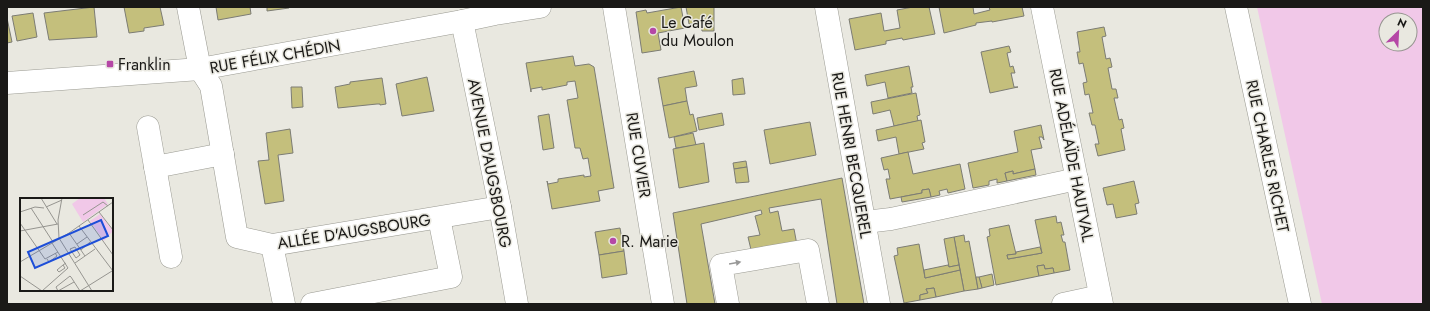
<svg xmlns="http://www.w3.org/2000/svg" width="1430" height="311" font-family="Jost,sans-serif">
<rect width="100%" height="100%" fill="#e9e8e0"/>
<path fill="#f1c8e8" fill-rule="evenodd" d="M1257,7H1423V304H1322ZM1386,20H1410V44H1386Z"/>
<g fill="#c4bf7c" stroke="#7c7c74">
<polygon points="94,7 97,37 49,40 44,13"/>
<polygon points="124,7 160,7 164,25 144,28 144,31 129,33"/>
<polygon points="216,7 250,7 251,14 218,20"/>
<polygon points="267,7 289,7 289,8 267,11"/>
<polygon points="681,7 685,28 658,33 661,50 642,53 636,12 646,10 647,13"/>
<polygon points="686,7 714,7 714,31 702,31 701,23 689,24"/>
<polygon points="913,7 929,7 935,34 903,40 902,38 886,41 886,44 855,50 849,19 881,13 884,31 900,28 897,10"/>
<polygon points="939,7 973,7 974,14 990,10 989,7 1022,7 1024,16 992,22 992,21 976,23 976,25 944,33"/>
<polygon points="33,13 37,37 17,41 12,16"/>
<polygon points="7,18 12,42 7,43"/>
<polygon points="1104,27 1106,36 1102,37 1106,59 1110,58 1112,67 1108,68 1112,89 1116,89 1118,98 1114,98 1119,120 1122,119 1124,128 1121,129 1125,150 1098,156 1095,144 1099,144 1095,125 1092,125 1089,113 1093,113 1089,94 1085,95 1083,83 1087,82 1083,63 1079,64 1077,52 1080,52 1077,32"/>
<polygon points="1009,46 1011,52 1007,53 1010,67 1013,66 1015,73 1011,73 1014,87 1018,87 990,93 981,52"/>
<polygon points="573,56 575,66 589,64 594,67 614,188 598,191 600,201 552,209 547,181 548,184 558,182 558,179 584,175 584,177 591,176 588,158 583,159 580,148 575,148 567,100 578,98 575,81 567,82 567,85 542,90 542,87 531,89 531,92 526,63"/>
<polygon points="909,66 913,87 911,87 912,93 888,98 885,82 867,86 865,75"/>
<polygon points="694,71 697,86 685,88 687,101 663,106 658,78"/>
<polygon points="427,77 434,111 402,116 396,84"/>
<polygon points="382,78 386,104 380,105 380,104 377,104 338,108 335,87 350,84 350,82"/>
<polygon points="743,78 745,94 733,95 732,80"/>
<polygon points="291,87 302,87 303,107 292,108"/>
<polygon points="916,93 920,115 917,116 918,121 894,126 890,110 873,114 871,102"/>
<polygon points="687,101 690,115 693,114 697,131 669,138 663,106"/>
<polygon points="722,113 724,125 699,130 697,118"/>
<polygon points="549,114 554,148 543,150 538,116"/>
<polygon points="921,120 925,142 922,143 924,149 899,154 896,137 878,141 876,130"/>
<polygon points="810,122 816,155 770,164 764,130"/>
<polygon points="1041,125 1044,140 1042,137 1039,137 1042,148 1031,150 1035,169 1013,174 1013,171 1005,173 1007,181 997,183 997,179 989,181 989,185 973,188 968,163 1018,152 1014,131"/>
<polygon points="290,129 293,153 278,155 284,201 265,204 258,161 269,160 266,133"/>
<polygon points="693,133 696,145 676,148 674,137"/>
<polygon points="704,143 709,182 679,188 673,149"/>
<polygon points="908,152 913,174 960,164 965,189 948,193 947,189 939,191 940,195 931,197 929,189 922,190 922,193 890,199 886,179 890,179 888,169 884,170 881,158"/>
<polygon points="746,161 747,167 734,169 733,163"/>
<polygon points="747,167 749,182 736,183 734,169"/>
<polygon points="1035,169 1036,175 1007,181 1005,173 1013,171 1013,174"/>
<polygon points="842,178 864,304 837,304 821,199 769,208 770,213 778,211 782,231 794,229 797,245 752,254 748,237 760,235 755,216 762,214 761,210 701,224 715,304 687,304 673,213"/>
<polygon points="1134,181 1139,203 1135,204 1137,214 1116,218 1113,204 1107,205 1103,188"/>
<polygon points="929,189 931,197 902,202 901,197 922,193 922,190"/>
<polygon points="1056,216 1057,223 1061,222 1064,235 1061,235 1063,242 1065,242 1070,270 1054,273 1053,268 1045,269 1044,265 1037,266 1039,276 996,285 987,237 990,236 989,229 1009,225 1016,254 1007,255 1008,259 1042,253 1035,220"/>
<polygon points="620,228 624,251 599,255 595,232"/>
<polygon points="964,235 965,242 969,241 978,289 964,291 954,237"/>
<polygon points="954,237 959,265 949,267 944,239"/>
<polygon points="919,244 925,278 960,270 964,291 936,297 934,288 926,289 928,293 920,295 920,300 904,303 894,256 898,255 897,248"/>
<polygon points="1040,247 1042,253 1008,259 1007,255 1016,254 1016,252"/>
<polygon points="624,251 627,274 602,278 599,255"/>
<polygon points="948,265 949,267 959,265 960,270 925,278 924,270"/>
<polygon points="1044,265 1045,269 1053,268 1054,273 1039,276 1037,266"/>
<polygon points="992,274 994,285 982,288 979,277"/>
<polygon points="976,277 979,277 982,288 978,289"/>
<polygon points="934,288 936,297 920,300 920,295 928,293 926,289"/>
</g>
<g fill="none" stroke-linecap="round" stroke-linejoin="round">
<g stroke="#9a9a92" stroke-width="23">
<g id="minor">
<polyline points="188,7 200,69 211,86 237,237 272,245 500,207"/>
<polyline points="614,7 663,304"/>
<polyline points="826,7 879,304"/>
<polyline points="1042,7 1102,304"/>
<polyline points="1236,7 1300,304"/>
<polyline points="462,21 500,207 517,304"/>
<polyline points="7,83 200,69 462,21 495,14 540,7"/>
<polyline points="148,127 171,257"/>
<polyline points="155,167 223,154"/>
<polyline points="865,222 891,219 1077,179"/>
<polyline points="272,245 284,304"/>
<polyline points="312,304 451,277 439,218"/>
<polyline points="728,304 721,265 808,250 818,304"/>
<polyline points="1063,304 1100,296"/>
</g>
</g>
<use href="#minor" stroke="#fff" stroke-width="22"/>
</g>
<defs><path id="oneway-solid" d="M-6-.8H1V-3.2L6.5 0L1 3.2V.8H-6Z"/></defs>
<use fill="#989897" href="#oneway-solid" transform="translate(735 263) rotate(-10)"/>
<g fill="#b547a6" stroke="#e9e8e0" stroke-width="1.5">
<circle cx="653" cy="31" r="4"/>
<rect x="106" y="60" width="8" height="8" rx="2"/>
<circle cx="613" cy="241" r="4"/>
</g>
<g text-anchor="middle" stroke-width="3" stroke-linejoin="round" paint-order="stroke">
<g font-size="16" fill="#1a1917" stroke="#e9e8e0" text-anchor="start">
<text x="661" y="28">Le Café<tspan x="661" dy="18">du Moulon</tspan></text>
<text x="118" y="70">Franklin</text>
<text x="621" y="247">R. Marie</text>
</g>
<g font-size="16" fill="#1a1917" stroke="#e9e8e0">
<text transform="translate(275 56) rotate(-10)" y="6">RUE FÉLIX CHÉDIN</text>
<text transform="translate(639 155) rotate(81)" y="6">RUE CUVIER</text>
<text transform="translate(852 155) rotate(80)" y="6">RUE HENRI BECQUEREL</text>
<text transform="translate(1072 155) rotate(79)" y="6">RUE ADÉLAÏDE HAUTVAL</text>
<text transform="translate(1268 156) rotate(78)" y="6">RUE CHARLES RICHET</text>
<text transform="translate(490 163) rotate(79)" y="6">AVENUE D'AUGSBOURG</text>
<text transform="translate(354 231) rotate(-9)" y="6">ALLÉE D'AUGSBOURG</text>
</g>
</g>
<g transform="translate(20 198)">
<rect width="93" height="93" fill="#e9e8e0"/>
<path d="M60,0H84L88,6L63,24L52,6ZM80,16L93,33L84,43L70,23Z" fill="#f1c8e8"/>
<path fill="none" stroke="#969590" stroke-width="1" d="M21,0L37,26M26,9L42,2M11,10L33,44M0,14L15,9L24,10M79,14L93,32M63,17L83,4L88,8M68,22L93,57M0,25L25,61L38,54M59,28L93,73M0,33L38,26M49,35L65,58M39,40L72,93M39,40L38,22L42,0M57,46L67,39M55,49L60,57L56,60L50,51ZM61,52L70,44M27,61L29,64L37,58L35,55M0,64L49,35L93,4M55,65L75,51M43,67L45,70L39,74L37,72L43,67L46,65M0,78L22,93M54,84L38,93L36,89L50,78L51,79L60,93M22,93L48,70L32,45M60,93L92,73"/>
<path fill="#1d4ed8" fill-opacity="0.15" stroke="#1d4ed8" stroke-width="2" d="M81,22L88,38L15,70L8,54Z"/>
<rect width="93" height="93" fill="none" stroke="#1a1917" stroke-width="2"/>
</g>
<rect width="1430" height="311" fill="none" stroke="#1a1917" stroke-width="16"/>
<g transform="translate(1398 32) rotate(24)"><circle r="19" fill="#e9e8e0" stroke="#969590"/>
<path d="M0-3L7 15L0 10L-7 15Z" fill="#b547a6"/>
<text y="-6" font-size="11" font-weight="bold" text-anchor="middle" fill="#1a1917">N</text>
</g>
</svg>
